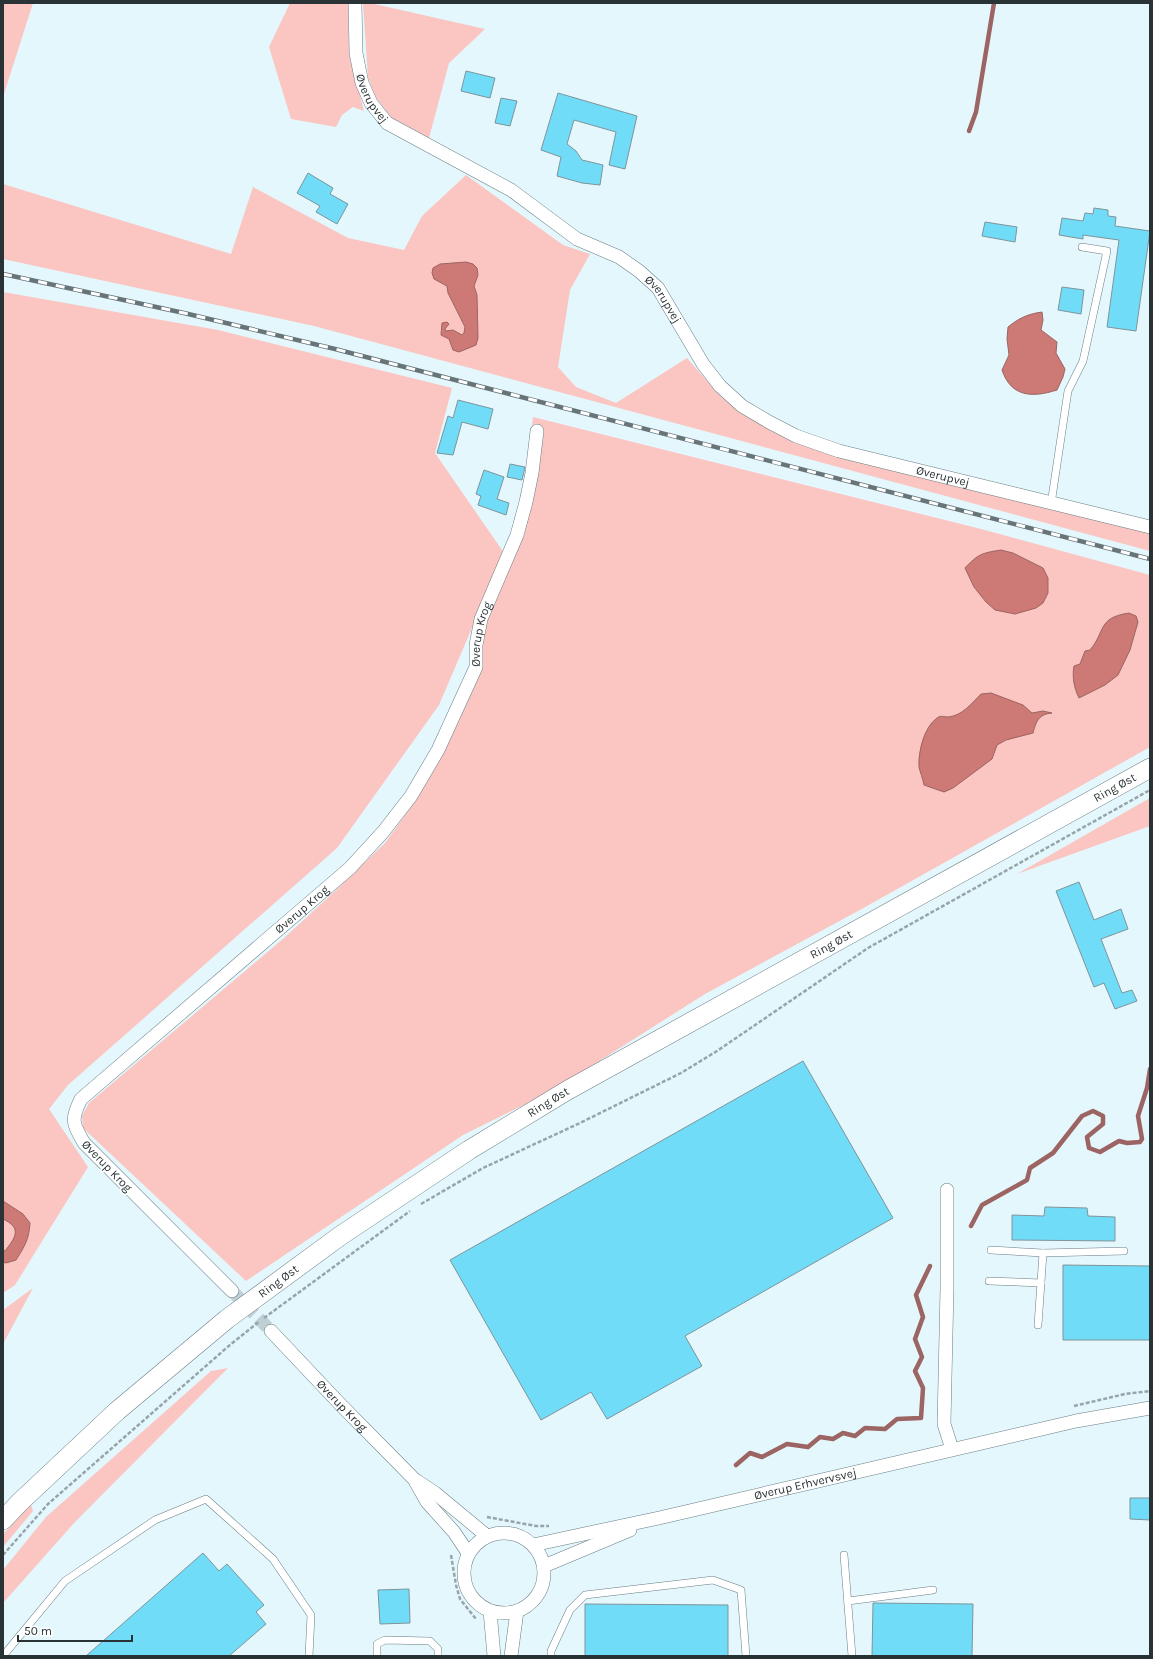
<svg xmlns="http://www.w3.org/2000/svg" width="1153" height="1659" font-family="Karla,sans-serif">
<rect width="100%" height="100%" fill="#e4f7fd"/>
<g fill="#fbc5c1">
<polygon points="3,3 33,3 3,97"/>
<polygon points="290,3 348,3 349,54 364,111 353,107 342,115 336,127 291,119 269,47"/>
<polygon points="363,3 370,3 485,29 449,63 429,138 392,118 375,96 368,77"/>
<polygon points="466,175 563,245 590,254 570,290 558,367 576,387 616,403 687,358 721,397 745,414 792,442 1150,532 1150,551 314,326 3,259 3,184 231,254 253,187 348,238 404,250 422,216"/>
<polygon points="3,292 218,330 452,388 435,453 504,553 439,705 337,848 68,1085 49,1109 88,1167 15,1285 3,1293"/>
<polygon points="533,417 981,529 1150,575 1150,747 858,911 705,994 552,1091 463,1135 246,1281 83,1128 82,1116 89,1103 284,938 333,893 385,843 416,800 448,740 481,646 487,618 520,538"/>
<polygon points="1150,798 1150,826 1017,874"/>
<polygon points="33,1288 3,1344 3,1310"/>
<polygon points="228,1368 74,1523 3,1603 3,1570 46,1517 211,1371"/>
<polygon points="31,1505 33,1511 3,1547 3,1534"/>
</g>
<g fill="#cd7975" stroke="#9c6462">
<polygon points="466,262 473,264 477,268 478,275 474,286 477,295 478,338 476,345 459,352 453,350 449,339 441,335 442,323 447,322 449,324 445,329 446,331 453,330 462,335 464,333 465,327 448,293 447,286 434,279 432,273 433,268 440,264"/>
<path d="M1042,312L1043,320L1041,330L1057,342L1056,353L1065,369L1063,377L1057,390C1032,398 1011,397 1002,370L1009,355L1007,339L1008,327C1019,318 1028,314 1042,312Z"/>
<path d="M1001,550L1013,553L1043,568L1048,578V593L1043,603L1036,608L1015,614L995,610L986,602L974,587L965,568C978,554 982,553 1001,550Z"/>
<path d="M1129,613L1136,616L1138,622L1130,650L1118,675L1105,685L1079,698C1074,688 1072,677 1074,666L1080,664L1085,651L1090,650C1106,631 1097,618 1129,613Z"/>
<path d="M991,693L1023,705L1032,713L1043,711L1052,713C1039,714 1036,721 1033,733L1006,740L997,745L992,759L953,788L944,792L924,785C923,779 920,772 919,767C918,752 924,727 937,718C941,715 944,717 948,717C962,716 972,703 981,694Z"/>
<path d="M3,1201L23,1214L30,1223C29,1239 25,1246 16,1260L6,1263L3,1262V1250L5,1251C16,1237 22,1228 3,1219Z"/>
</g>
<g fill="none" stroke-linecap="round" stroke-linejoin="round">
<g stroke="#9c6462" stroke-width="4.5">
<polyline points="969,131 976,112 994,3"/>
<polyline points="971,1226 982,1205 1027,1180 1030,1168 1053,1153 1082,1116 1093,1111 1103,1116 1103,1124 1087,1137 1089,1148 1100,1152 1119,1141 1127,1143 1140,1142 1142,1139 1138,1116 1147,1088 1150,1069"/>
<polyline points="736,1465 750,1453 762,1457 787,1444 808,1447 820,1437 833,1439 843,1433 855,1436 865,1428 885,1429 897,1419 921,1418 923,1388 915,1371 922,1357 915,1339 923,1317 916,1295 930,1266"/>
</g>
</g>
<g fill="#71dcf8" stroke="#7e949a">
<polygon points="466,71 495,78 490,98 461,91"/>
<polygon points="558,93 637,116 625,169 609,165 616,132 574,120 567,144 576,151 582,160 603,165 600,185 582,183 557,176 561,157 541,150"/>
<polygon points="501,98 517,101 510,126 495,123"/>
<polygon points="308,173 333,188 330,194 348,204 337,224 316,212 320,206 297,193"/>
<polygon points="1094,208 1108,210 1108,216 1116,217 1115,226 1150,231 1136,331 1107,327 1119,240 1083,235 1083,239 1059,235 1062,218 1083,221 1085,213 1093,214"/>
<polygon points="985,222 1017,227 1015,242 982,236"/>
<polygon points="1062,287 1084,290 1081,314 1058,310"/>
<polygon points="458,400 493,409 488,429 462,422 453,455 437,453 448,416 453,418"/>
<polygon points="510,464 525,467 522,480 507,477"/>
<polygon points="484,470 504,477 497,499 509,503 506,515 478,505 481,496 476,494"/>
<polygon points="1079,882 1094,920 1121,909 1128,929 1101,939 1122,993 1132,990 1137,1001 1115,1009 1104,983 1094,987 1056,891"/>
<polygon points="803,1061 893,1218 685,1336 702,1366 607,1419 591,1392 541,1420 450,1260"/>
<polygon points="1045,1207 1087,1208 1088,1216 1115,1217 1115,1241 1012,1240 1012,1215 1044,1216"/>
<polygon points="1063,1265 1150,1266 1150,1340 1063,1340"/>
<polygon points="1130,1498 1150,1498 1150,1520 1130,1519"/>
<polygon points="203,1553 219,1571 227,1564 264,1605 256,1612 266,1624 229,1656 86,1656"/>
<polygon points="409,1589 410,1623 380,1624 378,1590"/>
<polygon points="873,1603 973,1604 972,1656 872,1656"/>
<polygon points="585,1604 728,1605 728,1656 585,1656"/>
</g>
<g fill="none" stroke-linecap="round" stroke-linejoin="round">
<polyline stroke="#bfd0d5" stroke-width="13" stroke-dasharray="13 6" stroke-linecap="butt" points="232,1291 271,1331"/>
<g stroke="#687d83" stroke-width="8">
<g id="service">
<polyline points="1051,504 1068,391 1083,361 1107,251 1082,247"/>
<polyline points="991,1250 1043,1253"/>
<polyline points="989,1281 1041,1283"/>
<polyline points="1038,1325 1043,1253 1124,1251"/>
<polyline points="844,1555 852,1656"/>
<polyline points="848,1601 933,1590"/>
<polyline points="3,1656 65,1581 155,1520 206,1499 273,1559 311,1615 309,1656"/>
<polyline points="377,1656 377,1644 385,1640 430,1641 438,1649 438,1656"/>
<polyline points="551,1656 551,1651 570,1610 585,1595 713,1580 741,1590 746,1656"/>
</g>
</g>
<g stroke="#687d83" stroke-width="14">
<g id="minor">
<path id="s1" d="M355,3L356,53L362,83L371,103L387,123L511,190L577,239L619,257L639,271L658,288L703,364L720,386L742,406L769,422L796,436L839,451L1150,527"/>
<polyline points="947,1190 947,1288 944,1424 952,1449"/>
<path id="s2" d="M232,1291L84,1143C72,1123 71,1119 81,1099L350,868L383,832L411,796L438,750L476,667V645L481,619L517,535L526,502L532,473L537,431"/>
<path id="s3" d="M271,1331L339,1403L414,1479L427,1502L454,1532L468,1553"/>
<polyline points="417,1481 435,1493 487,1536"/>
<circle cx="504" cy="1573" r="40"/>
<path id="s4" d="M533,1545L659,1518L1076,1421L1150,1408"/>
<polyline points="544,1566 630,1530"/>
<polyline points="490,1611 494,1656"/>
<polyline points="511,1656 517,1611"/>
</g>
</g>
<g stroke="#687d83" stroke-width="20">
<g id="secondary">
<path id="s5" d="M3,1520L20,1502L117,1411L227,1319L340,1236L469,1150L568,1090L1150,768"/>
</g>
</g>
<g stroke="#96a5aa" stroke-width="2.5" stroke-dasharray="4 2" stroke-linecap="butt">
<polyline points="421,1204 483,1168 580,1123 681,1073 717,1051 868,948 1150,790"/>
<polyline points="264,1318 410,1211"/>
<polyline points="1074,1406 1125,1394 1150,1391"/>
<polyline points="487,1517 536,1526 549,1526"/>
<polyline points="3,1555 48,1504 231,1344 260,1321"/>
<polyline points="451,1555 456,1585 460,1599 476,1619"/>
</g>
<use href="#service" stroke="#fff" stroke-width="7"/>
<use href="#minor" stroke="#fff" stroke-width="13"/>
<use href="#secondary" stroke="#fff" stroke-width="19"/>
<g stroke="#687578" stroke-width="4.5">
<polyline id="rail" points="3,274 184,313 335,349 1150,559"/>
</g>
<use href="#rail" stroke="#fff" stroke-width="3" stroke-dasharray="9" stroke-linecap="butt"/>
</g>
<g text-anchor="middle" stroke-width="3.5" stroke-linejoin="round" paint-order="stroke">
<g font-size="12" fill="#293335" stroke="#fff">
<text dy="4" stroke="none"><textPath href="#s1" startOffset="99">Øverupvej</textPath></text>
<text dy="4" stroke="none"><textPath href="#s1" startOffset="459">Øverupvej</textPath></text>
<text dy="4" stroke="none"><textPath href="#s1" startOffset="807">Øverupvej</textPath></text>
<text dy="4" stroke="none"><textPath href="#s2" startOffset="884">Øverup Krog</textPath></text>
<text dy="4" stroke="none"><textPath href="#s5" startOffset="1337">Ring Øst</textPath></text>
<text dy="4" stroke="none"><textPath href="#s2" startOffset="548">Øverup Krog</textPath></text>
<text dy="4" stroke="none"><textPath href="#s5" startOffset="1013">Ring Øst</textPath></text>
<text dy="4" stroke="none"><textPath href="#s5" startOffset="689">Ring Øst</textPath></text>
<text transform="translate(107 1166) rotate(46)" y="4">Øverup Krog</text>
<text dy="4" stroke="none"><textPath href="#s5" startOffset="365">Ring Øst</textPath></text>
<text dy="4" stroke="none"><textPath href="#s3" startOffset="103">Øverup Krog</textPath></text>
<text dy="4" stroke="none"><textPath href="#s4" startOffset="279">Øverup Erhvervsvej</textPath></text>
</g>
</g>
<rect width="1153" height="1659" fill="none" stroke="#293335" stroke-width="8"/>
<path d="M18 1635v6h114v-6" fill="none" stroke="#293335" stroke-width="2"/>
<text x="24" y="1635" font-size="12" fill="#293335" stroke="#ffffff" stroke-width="3" paint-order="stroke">50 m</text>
</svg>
